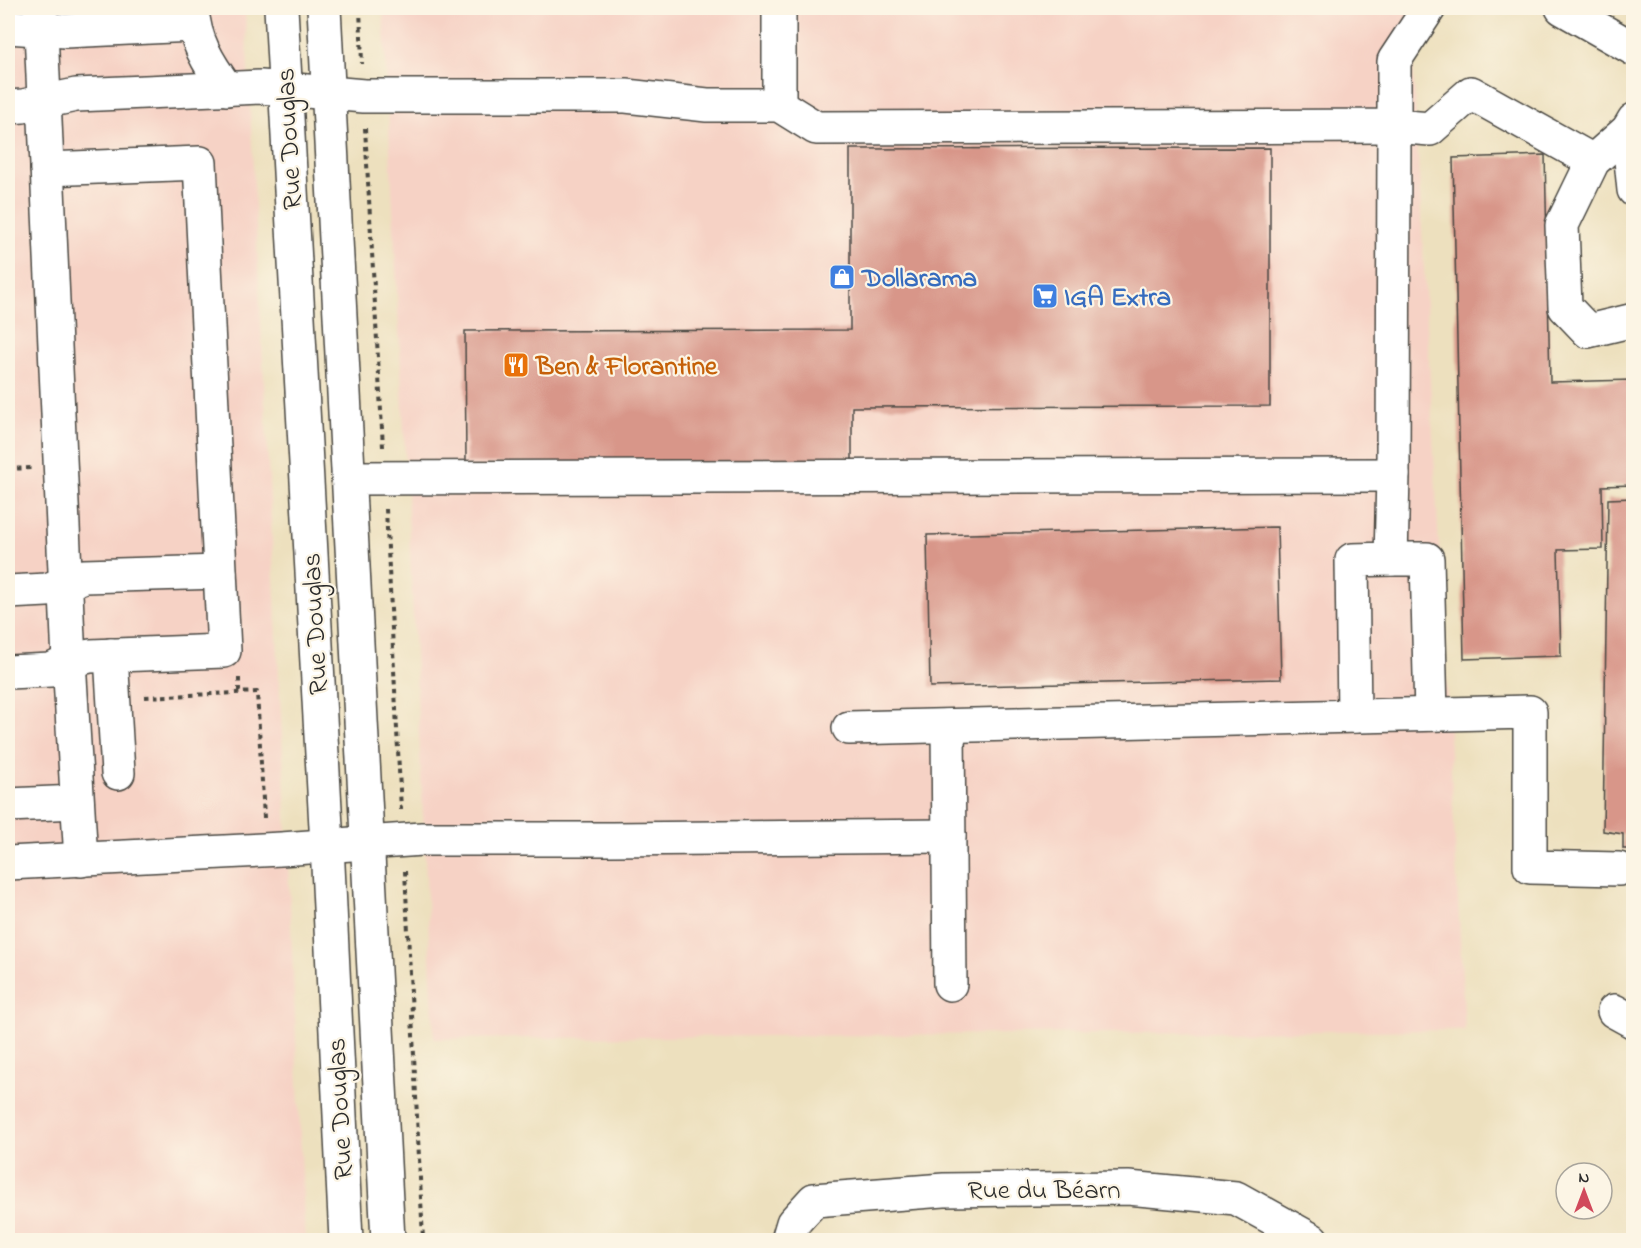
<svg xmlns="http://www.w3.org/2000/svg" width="1641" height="1248" font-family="'Indie Flower',sans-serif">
<rect width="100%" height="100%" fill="#fcf5e5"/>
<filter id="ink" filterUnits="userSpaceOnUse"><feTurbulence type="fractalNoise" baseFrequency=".0167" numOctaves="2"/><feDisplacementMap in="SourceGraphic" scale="12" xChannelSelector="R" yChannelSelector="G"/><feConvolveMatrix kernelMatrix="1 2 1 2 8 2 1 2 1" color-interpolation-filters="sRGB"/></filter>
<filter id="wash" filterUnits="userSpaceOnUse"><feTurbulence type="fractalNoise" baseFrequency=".008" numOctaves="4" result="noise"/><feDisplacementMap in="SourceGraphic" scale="24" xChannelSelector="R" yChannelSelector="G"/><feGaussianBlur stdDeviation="1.35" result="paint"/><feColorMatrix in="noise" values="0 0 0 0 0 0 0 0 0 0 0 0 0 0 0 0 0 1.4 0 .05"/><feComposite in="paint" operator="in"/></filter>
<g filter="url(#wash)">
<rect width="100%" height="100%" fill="#ede0be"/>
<g fill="#f6d2c5">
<polygon points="8,8 245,8 285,794 305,1240 8,1240"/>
<polygon points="383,8 1410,8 1465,1030 434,1039"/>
</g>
<g id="blocks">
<g fill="#d89689">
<polygon points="1270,148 1270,406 852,407 852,463 466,463 465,331 850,330 850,149"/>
<polygon points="1545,155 1550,382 1634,380 1634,485 1602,486 1603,549 1558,550 1561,656 1464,659 1453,158"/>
<polygon points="1634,498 1634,849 1623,849 1623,834 1603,831 1608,499"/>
<polygon points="1277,527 1281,679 930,687 927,535"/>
</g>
</g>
</g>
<g filter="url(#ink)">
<use href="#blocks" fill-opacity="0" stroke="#484641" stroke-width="1.5"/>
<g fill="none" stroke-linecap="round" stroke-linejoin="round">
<g stroke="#484641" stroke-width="36">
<g id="minor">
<polyline points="40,8 69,661 81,860"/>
<path d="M192,8C194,40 208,63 227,89"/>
<polyline points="281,8 327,845 346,1240"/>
<polyline points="324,8 388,1240"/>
<polyline points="779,8 779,105"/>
<polyline points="1562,8 1634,49"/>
<polyline points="8,27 65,31 193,25"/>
<polyline points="8,107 23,106 76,95 261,87 364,96 626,96 707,105 779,105 816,128 1394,126 1394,61 1429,8"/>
<polyline points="1634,120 1628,130 1593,161 1562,225 1565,307 1588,331 1634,320"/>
<polyline points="1628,130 1634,190"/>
<polyline points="348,478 1393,475"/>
<polyline points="1391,559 1427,559 1431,714"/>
<polyline points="8,592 47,590 84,576 220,572"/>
<polyline points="111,655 118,773"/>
<polyline points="8,672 51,670 69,661 90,656 224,651 200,163 47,169"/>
<polyline points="1354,716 1352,560 1391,559 1393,475 1394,126 1430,129 1471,93 1593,161"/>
<polyline points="948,726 950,984"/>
<polyline points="849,728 1530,712 1530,867 1619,869"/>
<polyline points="8,805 77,802"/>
<polyline points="8,863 281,849 422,839 612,839 949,836"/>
<polyline points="1614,1011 1634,1022"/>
<polyline points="788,1240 793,1223 814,1200 944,1190 1128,1188 1236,1198 1312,1240"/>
</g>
</g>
<g stroke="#484641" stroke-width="4" stroke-dasharray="4.5 4.5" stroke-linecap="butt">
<polyline points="360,8 362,64"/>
<polyline points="365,128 383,447"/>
<polyline points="8,469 31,468"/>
<polyline points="386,509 401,810"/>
<polyline points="239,678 239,692"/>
<polyline points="145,697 257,692 264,818"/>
<polyline points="405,871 423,1240"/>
</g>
<use href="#minor" stroke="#fff" stroke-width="33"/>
</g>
</g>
<defs>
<g id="shop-square" transform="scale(1.35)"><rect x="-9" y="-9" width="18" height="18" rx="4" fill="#3f7fe0" stroke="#fcf5e5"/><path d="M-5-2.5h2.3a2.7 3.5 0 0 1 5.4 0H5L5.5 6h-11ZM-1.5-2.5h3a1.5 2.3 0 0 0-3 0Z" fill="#fff"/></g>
<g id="supermarket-square" transform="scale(1.35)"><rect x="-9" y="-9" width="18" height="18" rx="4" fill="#3f7fe0" stroke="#fcf5e5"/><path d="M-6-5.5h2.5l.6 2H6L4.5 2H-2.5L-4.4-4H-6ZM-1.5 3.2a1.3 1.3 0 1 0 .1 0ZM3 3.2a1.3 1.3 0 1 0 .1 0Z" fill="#fff"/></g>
<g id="restaurant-square" transform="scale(1.35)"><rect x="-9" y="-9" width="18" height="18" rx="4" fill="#e8710a" stroke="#fcf5e5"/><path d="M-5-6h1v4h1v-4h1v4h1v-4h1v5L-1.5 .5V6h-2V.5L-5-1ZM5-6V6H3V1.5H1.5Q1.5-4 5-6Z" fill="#fff"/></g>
</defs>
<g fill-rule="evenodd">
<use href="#shop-square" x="842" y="277"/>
<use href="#supermarket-square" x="1045" y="296"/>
<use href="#restaurant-square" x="516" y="365"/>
</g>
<g text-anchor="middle" stroke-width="4.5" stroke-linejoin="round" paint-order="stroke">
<g font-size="27" fill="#2b2b2b" stroke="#fcf5e5">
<text transform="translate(288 139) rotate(-93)" y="9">Rue Douglas</text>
<text transform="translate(314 624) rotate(-93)" y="9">Rue Douglas</text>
<text transform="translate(339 1109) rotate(-93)" y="9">Rue Douglas</text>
<text x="1044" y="1198">Rue du Béarn</text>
</g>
<g font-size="27" font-weight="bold" fill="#366cbe" stroke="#fcf5e5" text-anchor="start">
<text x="862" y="286">Dollarama</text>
<text x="1064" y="305">IGA Extra</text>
</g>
<g font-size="27" font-weight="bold" fill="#c56008" stroke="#fcf5e5" text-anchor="start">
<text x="536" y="374">Ben &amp; Florantine</text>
</g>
</g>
<rect width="1641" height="1248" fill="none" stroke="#fcf5e5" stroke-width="30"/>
<g transform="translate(1584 1191)"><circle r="28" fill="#fcf5e5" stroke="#a8a49b" stroke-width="1.5"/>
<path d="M0-4.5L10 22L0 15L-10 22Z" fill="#d1495b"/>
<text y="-9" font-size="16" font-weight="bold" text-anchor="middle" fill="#2b2b2b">N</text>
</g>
</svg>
